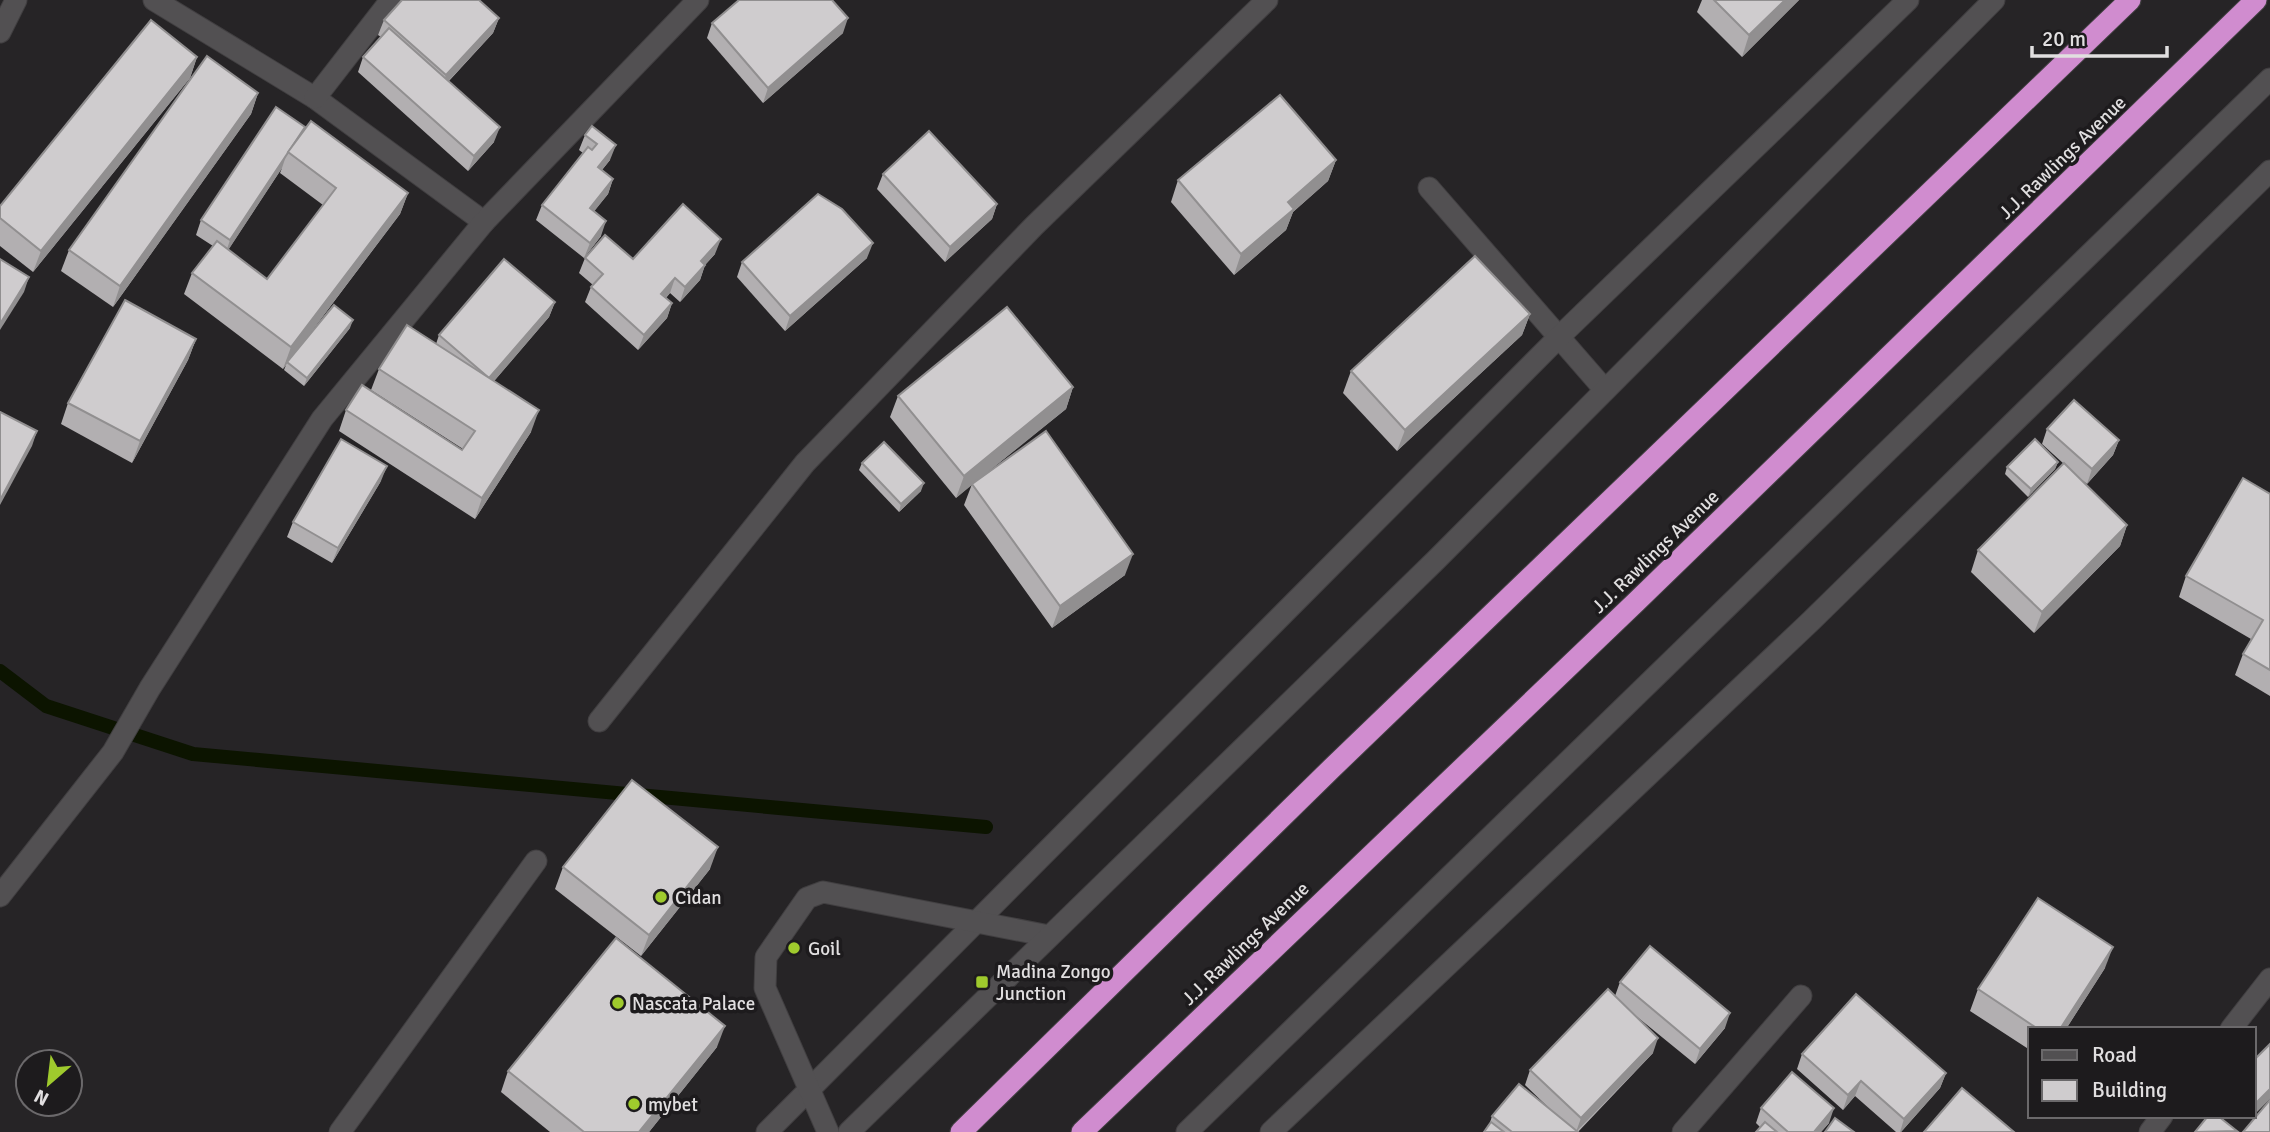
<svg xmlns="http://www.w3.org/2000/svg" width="2270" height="1132" font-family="Signika,sans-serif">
<rect width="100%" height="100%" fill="#262426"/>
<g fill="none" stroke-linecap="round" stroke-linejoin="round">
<polyline stroke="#0c1400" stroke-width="14" points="0,671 46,706 193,754 986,827"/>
<g stroke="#413f41" stroke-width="23">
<g id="lane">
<polyline points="1429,188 1605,390"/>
<polyline points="767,1132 1559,337 1908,0"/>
<polyline points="828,1132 765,988 766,957 807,898 823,892 1049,936"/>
</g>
</g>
<g stroke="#413f41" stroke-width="23">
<g id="street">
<polyline points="154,0 315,98 484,222"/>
<polyline points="0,32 16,0"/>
<polyline points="315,98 391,0"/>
<polyline points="599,721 805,463 1034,226 1267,0"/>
<polyline points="0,896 113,752 150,688 322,419 484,222 698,0"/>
<polyline points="2231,1029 2270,979"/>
<polyline points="340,1132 536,861"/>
<polyline points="849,1132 1436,560 1994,0"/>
<polyline points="1187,1132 2270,79"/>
<polyline points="1271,1132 1811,621 2270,171"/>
<polyline points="1683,1132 1801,996"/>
<polyline points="2150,1132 2162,1116"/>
</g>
</g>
<g stroke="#413f41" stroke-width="23">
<g id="highway">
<polyline points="961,1132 1332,768 2130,0"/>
<polyline points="1082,1132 1636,602 2256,0"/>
</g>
</g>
<use href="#lane" stroke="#525052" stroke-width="21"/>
<use href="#street" stroke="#525052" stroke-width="21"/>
<use href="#highway" stroke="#d08ccf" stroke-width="21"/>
</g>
<g fill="#b2afb1" fill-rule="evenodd">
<polygon points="1702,0 1799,0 1742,57 1697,12"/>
<polygon points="499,18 493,33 449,81 494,142 468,171 358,72 363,57 381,37 378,35 384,20"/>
<polygon points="712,23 843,33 763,103 707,38"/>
<polygon points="197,57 190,78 33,272 0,246 0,206"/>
<polygon points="258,93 251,114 113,307 61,271 69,250"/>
<polygon points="592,126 610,160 602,170 613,179 608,194 594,211 601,236 584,258 536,220 542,205 583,153 579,150 585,135"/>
<path d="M303,132L408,193L400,214L299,348L350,328L304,386L284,370L286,365L283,369L184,294L192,273L213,246L196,235L201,220ZM282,168L280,173L323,205L267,279L228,250Z"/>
<polygon points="1336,160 1328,181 1293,212 1286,230 1234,275 1171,202 1178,180"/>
<polygon points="883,174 997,204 992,219 945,262 877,189"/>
<polygon points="715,254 705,265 700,280 680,302 670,293 666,298 672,303 667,318 638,350 585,302 591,287 593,285 579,273 585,258 633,259"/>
<polygon points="867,258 785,331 737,277 742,262"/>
<polygon points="555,302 549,317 494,381 531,432 475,519 339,431 346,410 462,450 463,449 371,390 379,369 436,344 439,335"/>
<polygon points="1530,314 1522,335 1397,451 1343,393 1351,371"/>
<polygon points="196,339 188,360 132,463 61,424 68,403"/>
<polygon points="1073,387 1066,409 975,482 1125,575 1052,628 964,505 972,484 956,498 890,417 898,396"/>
<polygon points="2047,429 2119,440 2113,455 2087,484 2076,475 2127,525 2120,546 2034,633 1971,572 1978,550 2064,464 2042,444"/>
<polygon points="2058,462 2055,469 2028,497 2005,474 2007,467"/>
<polygon points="862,463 921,491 899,512 859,470"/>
<polygon points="381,481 332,563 287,537 293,522"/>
<polygon points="2270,494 2270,696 2235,675 2243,654 2251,639 2179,597 2186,576"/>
<polygon points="563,867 710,869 641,956 555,889"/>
<polygon points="2105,968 2066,1029 2030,1029 2030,1050 1970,1011 1978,989"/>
<polygon points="1620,982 1725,1028 1695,1064 1625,1007 1653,1053 1578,1132 1484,1132 1489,1126 1492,1116 1549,1108 1525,1085 1530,1070 1615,996"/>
<polygon points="717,1047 649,1132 550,1132 501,1092 508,1071"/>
<polygon points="1802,1054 1946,1073 1940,1088 1901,1132 1896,1132 1855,1096 1843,1110 1797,1069"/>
<polygon points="1761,1108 1829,1123 1821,1132 1756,1132 1760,1127 1756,1123"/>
</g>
<g fill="#918f90">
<polygon points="1785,0 1799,0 1742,57 1749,35"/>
<polygon points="499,18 493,33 440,90 446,75"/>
<polygon points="848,18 843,33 763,103 768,88"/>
<polygon points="197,57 190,78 33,272 41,251"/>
<polygon points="258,93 251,114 113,307 120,286"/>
<polygon points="500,127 494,142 468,171 474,156"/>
<polygon points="616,145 610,160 593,181 598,167"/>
<polygon points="287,153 282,168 225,255 230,240"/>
<polygon points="1336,160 1328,181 1293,212 1286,230 1234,275 1241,254 1288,202"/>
<polygon points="613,179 608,194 585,223 590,208"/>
<polygon points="408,193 400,214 283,369 291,347"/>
<polygon points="997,204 992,219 945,262 950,247"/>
<polygon points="606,221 601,236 584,258 590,243"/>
<polygon points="721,239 715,254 695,276 701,261"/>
<polygon points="873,243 867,258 785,331 790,316"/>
<polygon points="705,265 700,280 680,302 685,287"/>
<polygon points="29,277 24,292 0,330 0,324"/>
<polygon points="675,278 670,293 656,309 661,294"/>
<polygon points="555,302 549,317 484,393 489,378"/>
<polygon points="672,303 667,318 638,350 644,335"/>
<polygon points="1530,314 1522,335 1397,451 1405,430"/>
<polygon points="353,320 350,328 304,386 307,378"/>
<polygon points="196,339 188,360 132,463 140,441"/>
<polygon points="1073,387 1066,409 956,498 964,476"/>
<polygon points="539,410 531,432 475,519 482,498"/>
<polygon points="37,431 32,446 0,505 0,500"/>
<polygon points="2119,440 2113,455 2087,484 2092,469"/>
<polygon points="2058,462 2055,469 2028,497 2031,489"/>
<polygon points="387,466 381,481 332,563 338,548"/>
<polygon points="924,483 921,491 899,512 901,504"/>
<polygon points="2127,525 2120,546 2034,633 2042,612"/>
<polygon points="1133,554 1125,575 1052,628 1060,606"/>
<polygon points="718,847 710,869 641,956 649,935"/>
<polygon points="2113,947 2105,968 2066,1029 2060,1029"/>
<polygon points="1730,1013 1725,1028 1695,1064 1700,1049"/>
<polygon points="725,1026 717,1047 649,1132 639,1132"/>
<polygon points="1658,1038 1653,1053 1576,1132 1581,1118"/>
<polygon points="1946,1073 1940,1088 1901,1132 1900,1132 1904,1119"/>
<polygon points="1861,1081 1855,1096 1843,1110 1848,1095"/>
<polygon points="2270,1089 2270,1099 2254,1115 2254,1105"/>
<polygon points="1834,1108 1829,1123 1821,1132 1814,1132"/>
</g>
<g fill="#cfccce" stroke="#918f90" stroke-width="2">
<polygon points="402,0 479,0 499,18 446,75 384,20"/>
<polygon points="739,0 832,0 848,18 768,88 712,23"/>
<polygon points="1714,0 1785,0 1749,35"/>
<polygon points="151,20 197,57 41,251 0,218 0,206"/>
<polygon points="389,28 500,127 474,156 363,57"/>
<polygon points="207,56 258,93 120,286 69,250"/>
<polygon points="1280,95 1336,160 1288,202 1294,209 1241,254 1178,180"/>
<polygon points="276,107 305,127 230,240 201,220"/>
<polygon points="311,121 408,193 291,347 192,273 217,241 267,279 336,188 288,152"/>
<polygon points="592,126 616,145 598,167 613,179 590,208 606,221 590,243 542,205 588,147 592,150 597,144 585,135"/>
<polygon points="929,131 997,204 950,247 883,174"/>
<polygon points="818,194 842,209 873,243 790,316 742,262"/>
<polygon points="683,204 721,239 701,261 705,265 685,287 675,278 661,294 672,303 644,335 591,287 603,274 585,258 605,235 633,259"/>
<polygon points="1475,256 1530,314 1405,430 1351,371"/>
<polygon points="0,259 29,277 0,324"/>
<polygon points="504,259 555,302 489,378 439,335"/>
<polygon points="125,300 196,339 140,441 68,403"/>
<polygon points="334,305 353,320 307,378 287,362"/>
<polygon points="1007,307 1073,387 964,476 898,396"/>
<polygon points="407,325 539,410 482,498 346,410 362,385 462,450 475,431 379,369"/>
<polygon points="2074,400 2119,440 2092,469 2047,429"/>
<polygon points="0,412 37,431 0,500"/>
<polygon points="1046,431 1133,554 1060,606 972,484"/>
<polygon points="341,439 387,466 338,548 293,522"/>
<polygon points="2035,439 2058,462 2031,489 2007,467"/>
<polygon points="884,442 924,483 901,504 862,463"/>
<polygon points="2064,463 2127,525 2042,612 1978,550"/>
<polygon points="2243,478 2270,494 2270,670 2243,654 2263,620 2186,576"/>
<polygon points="632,780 718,847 649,935 563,867"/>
<polygon points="2038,898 2113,947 2060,1029 2038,1029 1978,989"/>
<polygon points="616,938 725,1026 639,1132 584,1132 508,1071"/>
<polygon points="1650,946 1730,1013 1700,1049 1620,982"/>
<polygon points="1608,989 1658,1038 1581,1118 1530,1070"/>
<polygon points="1856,994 1946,1073 1904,1119 1861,1081 1848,1095 1802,1054"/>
<polygon points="2270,1044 2270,1089 2254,1105 2254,1060"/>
<polygon points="1792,1072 1834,1108 1814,1132 1788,1132 1761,1108"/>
<polygon points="1519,1084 1578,1132 1512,1132 1492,1116"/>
<polygon points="1962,1088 2014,1132 1924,1132"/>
<polygon points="2270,1100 2270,1132 2243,1132"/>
<polygon points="2208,1116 2218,1116 2237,1131 2195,1132"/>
<polygon points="1835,1118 1854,1132 1825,1132"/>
<polygon points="1491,1122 1504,1132 1484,1132"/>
<polygon points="1765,1122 1777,1132 1756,1132"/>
</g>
<g fill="#9fca2d" stroke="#1d1b1d" stroke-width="2.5">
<circle cx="661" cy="897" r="7"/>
<circle cx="794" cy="948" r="7"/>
<rect x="975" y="975" width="14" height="14" rx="3.5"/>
<circle cx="618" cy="1003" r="7"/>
<circle cx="634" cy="1104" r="7"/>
</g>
<g text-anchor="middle" stroke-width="7" stroke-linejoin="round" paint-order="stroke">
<g font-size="19" fill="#e1dfe0" stroke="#1d1b1d">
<text transform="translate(2062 157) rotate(-44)" y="7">J.J. Rawlings Avenue</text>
<text transform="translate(1655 551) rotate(-44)" y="7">J.J. Rawlings Avenue</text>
<text transform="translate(1245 943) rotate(-44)" y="7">J.J. Rawlings Avenue</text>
</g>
<g font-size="19" fill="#e1dfe0" stroke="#1d1b1d" text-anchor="start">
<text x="675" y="904">Cidan</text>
<text x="808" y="955">Goil</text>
<text x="996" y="978">Madina Zongo<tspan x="996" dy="22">Junction</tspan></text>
<text x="632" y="1010">Nascata Palace</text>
<text x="648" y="1111">mybet</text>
</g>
</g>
<rect x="2028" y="1027" width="228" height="91" fill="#1d1b1d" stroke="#6b696b" stroke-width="2"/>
<rect x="2042" y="1050" width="35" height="10" fill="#525052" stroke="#6b696b" stroke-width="2"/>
<text x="2092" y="1062" font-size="21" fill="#e1dfe0">Road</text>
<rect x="2042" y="1080" width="35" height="21" fill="#cfccce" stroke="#6b696b" stroke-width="2"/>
<text x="2092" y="1097" font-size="21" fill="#e1dfe0">Building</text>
<g transform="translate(49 1083) rotate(208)"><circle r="33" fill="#1d1b1d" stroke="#6b696b" stroke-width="2"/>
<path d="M0-5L12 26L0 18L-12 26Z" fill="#9fca2d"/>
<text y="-10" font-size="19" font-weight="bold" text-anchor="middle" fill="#e1dfe0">N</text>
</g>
<path d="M2032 46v10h135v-10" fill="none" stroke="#e1dfe0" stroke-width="3.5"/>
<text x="2042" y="46" font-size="21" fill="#e1dfe0" stroke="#1d1b1d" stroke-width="5" paint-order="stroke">20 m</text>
</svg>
